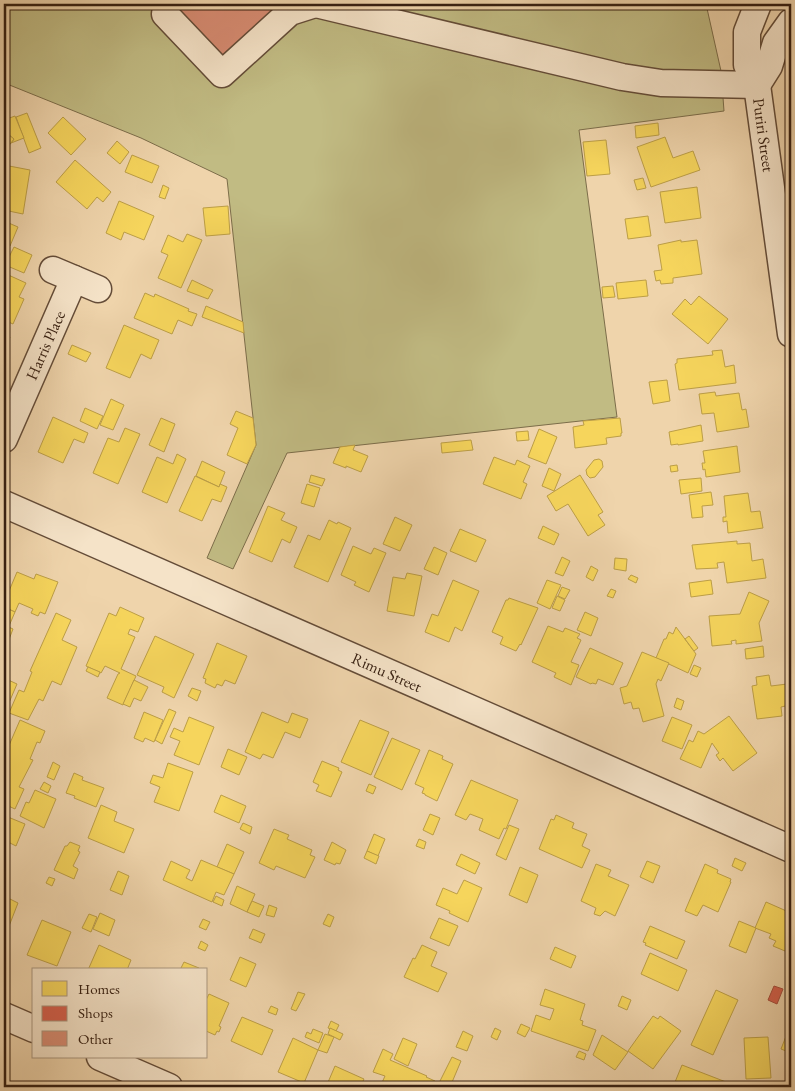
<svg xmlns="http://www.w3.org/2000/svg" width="795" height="1091" font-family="'EB Garamond',serif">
<rect width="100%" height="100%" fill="#efd4ab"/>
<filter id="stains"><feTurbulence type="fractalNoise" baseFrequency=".004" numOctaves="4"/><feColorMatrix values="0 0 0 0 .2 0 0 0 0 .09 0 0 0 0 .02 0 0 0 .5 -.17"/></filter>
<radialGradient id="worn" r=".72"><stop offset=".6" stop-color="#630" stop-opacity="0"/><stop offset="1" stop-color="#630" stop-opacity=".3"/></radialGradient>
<polygon fill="#c1bb83" stroke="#7c6d4a" points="4,4 706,4 721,71 724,111 579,130 617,417 287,453 233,569 207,558 256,445 227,179 141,138 7,84 4,89"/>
<g fill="#f6d55c" stroke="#bc9e46">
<polygon points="27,113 41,148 29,153 16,117"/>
<polygon points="15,116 24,138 11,143 14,139 4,131 4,120"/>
<polygon points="63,117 86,139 71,155 48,133"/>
<polygon points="658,123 659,135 636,138 635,126"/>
<polygon points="4,131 14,139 4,152"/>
<polygon points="665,137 673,158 693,151 700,170 651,187 637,147"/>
<polygon points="606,140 610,174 587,176 583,142"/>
<polygon points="117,141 129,152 120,164 107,153"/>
<polygon points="132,155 159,166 152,183 125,172"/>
<polygon points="75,160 111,192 103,202 97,197 87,209 56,182"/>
<polygon points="4,165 30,170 23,214 4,210"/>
<polygon points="643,178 646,188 637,190 634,180"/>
<polygon points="163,185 169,188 165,199 159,197"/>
<polygon points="697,187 701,218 665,223 660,192"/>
<polygon points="119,201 154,216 144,240 124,232 121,240 106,233"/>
<polygon points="228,206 230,234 206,236 203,208"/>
<polygon points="648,216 651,236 628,239 625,219"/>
<polygon points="4,221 18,227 10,246 4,243"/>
<polygon points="187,234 202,240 181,288 158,278 168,255 161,252 168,235 183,242"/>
<polygon points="681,240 681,242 697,240 702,274 673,278 673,283 661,284 660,280 656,281 654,271 662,270 658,245"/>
<polygon points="14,247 32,255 24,273 5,265"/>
<polygon points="4,273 26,283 19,297 24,299 13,324 4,320"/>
<polygon points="192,280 213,290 208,299 187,291"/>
<polygon points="646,280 648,296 618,299 616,283"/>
<polygon points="613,286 615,297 603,298 602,287"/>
<polygon points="145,293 154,297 155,294 189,309 188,311 197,314 192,326 178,320 172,334 134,318"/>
<polygon points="699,296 728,319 708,344 672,314 685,299 691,305"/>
<polygon points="206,306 243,322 244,333 202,317"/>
<polygon points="124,325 159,340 151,359 141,354 130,378 106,368"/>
<polygon points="4,334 10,337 4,351"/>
<polygon points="72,345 91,353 86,362 68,354"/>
<polygon points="722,350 725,367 734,365 736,383 679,390 675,364 677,363 677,359 713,355 712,351"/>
<polygon points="667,380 670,401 653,404 649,382"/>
<polygon points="715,392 716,396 739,393 742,410 746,409 749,427 717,432 714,413 702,414 699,394"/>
<polygon points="111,399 124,405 113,430 100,425"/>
<polygon points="85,408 103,416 97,429 80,421"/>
<polygon points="236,411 253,418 256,445 247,464 227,455 238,428 230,424"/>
<polygon points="53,417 88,433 84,443 74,439 63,463 38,452"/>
<polygon points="161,418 175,424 164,452 149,445"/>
<polygon points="620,418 622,433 621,433 621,436 606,438 607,444 575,448 573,427 584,425 583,421"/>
<polygon points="701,425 703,441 678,445 678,444 671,445 669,432"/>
<polygon points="125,428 140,434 118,484 93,473 108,438 119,442"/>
<polygon points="539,429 557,437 546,464 528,457"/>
<polygon points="528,431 529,440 517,441 516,432"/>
<polygon points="471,440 473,450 442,453 441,443"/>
<polygon points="355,445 353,450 368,456 361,472 346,466 346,468 333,463 340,447"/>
<polygon points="737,446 740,472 706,477 705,469 703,470 702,463 705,463 703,451"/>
<polygon points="177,454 186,459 167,503 142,492 157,457 173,464"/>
<polygon points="494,457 515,465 517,460 530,466 523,482 527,484 521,499 483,484"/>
<polygon points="599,459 602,461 603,467 595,477 590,478 587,475 586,470 594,460"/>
<polygon points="202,461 225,472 219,487 196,476"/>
<polygon points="677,465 678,471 671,472 670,466"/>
<polygon points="549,468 561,474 554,491 542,486"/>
<polygon points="311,475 325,479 322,486 309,482"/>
<polygon points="580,475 603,512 598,515 605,525 588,536 568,504 556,511 547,496"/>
<polygon points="195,476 219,487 220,484 227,487 221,502 212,499 202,521 179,511"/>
<polygon points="701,478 702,491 681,494 679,480"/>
<polygon points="307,484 320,488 314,507 301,503"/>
<polygon points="711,492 713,505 702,506 703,517 692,518 689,495"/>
<polygon points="748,493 751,512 760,511 763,528 728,533 727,521 723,522 723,517 726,517 724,496"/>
<polygon points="268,506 285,513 281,520 297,527 290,543 282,539 272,562 249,552"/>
<polygon points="395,517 412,525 400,551 383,544"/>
<polygon points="329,520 337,524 338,522 351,528 328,582 294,567 308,535 320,540"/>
<polygon points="543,526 559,534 554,545 538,538"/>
<polygon points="460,529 486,540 476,562 450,551"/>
<polygon points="737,541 737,544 750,543 752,561 763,559 766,578 727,583 724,562 717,563 718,568 696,569 692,545"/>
<polygon points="353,546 371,554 374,548 386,553 369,592 354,585 356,582 341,575"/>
<polygon points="434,547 447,553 438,575 424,569"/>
<polygon points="562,557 570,561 563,576 555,573"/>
<polygon points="615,558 627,559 626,571 614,569"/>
<polygon points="591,566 598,570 593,581 586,577"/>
<polygon points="17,572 34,579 36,574 58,582 45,614 40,612 38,616 31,613 33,609 19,603 15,612 4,607 4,603"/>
<polygon points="407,573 422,576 414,616 387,611 393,577 405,579"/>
<polygon points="631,575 638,578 636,583 628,579"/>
<polygon points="453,580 479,591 462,631 455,627 449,642 425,632 432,614 438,616"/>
<polygon points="547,580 561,585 550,609 537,603"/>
<polygon points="711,580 713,594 691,597 689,583"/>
<polygon points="562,587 570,590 565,599 558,596"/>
<polygon points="611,589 616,591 613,598 607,596"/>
<polygon points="749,592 769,601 759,623 762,641 736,644 736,640 731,641 732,644 712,646 709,616 740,614"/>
<polygon points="557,596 565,600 560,611 552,608"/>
<polygon points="509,598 538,608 521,645 520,644 516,651 500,644 503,637 492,632 506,600 508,600"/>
<polygon points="4,607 15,612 9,626 4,624"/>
<polygon points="120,607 144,618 138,632 130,629 128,634 135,637 121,669 136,676 123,705 107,698 118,674 120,673 105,666 101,673 86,666 109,613 116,616"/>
<polygon points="585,612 598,618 591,636 577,630"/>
<polygon points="56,613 71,620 62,640 77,647 61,685 52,681 43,701 39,699 28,720 9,713 19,690 24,692 32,672 30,671"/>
<polygon points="4,625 13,629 8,642 4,640"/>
<polygon points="548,626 563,632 565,628 580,634 577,638 581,640 571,662 579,665 571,685 554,677 556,673 532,662"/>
<polygon points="676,627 696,654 688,673 656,658 664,639 666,639 669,632 673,634"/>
<polygon points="155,636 194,654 174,698 162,692 164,687 137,675"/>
<polygon points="689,636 698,648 694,651 685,639"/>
<polygon points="217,643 247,656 235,684 225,680 222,686 217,684 215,688 205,683 206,679 203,678"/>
<polygon points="763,646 764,657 746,659 745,649"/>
<polygon points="590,648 623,663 613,685 598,679 596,684 592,683 591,684 576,677"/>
<polygon points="642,652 669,663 661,681 658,679 656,684 664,716 643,722 639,708 633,709 631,702 624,704 620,688 627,686"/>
<polygon points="694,665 701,668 697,677 690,674"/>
<polygon points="88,667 100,672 98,677 86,671"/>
<polygon points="769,675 771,686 787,684 790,705 781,707 782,716 757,719 752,686 757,685 756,677"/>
<polygon points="4,678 17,684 8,705 5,703 4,706"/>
<polygon points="134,680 148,687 141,701 134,698 130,707 123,704"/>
<polygon points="192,688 201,691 197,701 188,696"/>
<polygon points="677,698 684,701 681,710 674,707"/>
<polygon points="169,709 176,712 162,744 155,740"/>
<polygon points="144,712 163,720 154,742 145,738 143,742 134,738"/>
<polygon points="262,712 288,723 292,713 308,719 300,738 285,732 273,758 263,754 260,759 245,752"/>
<polygon points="729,716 757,753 733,771 723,758 720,761 716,755 719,753 712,743 701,768 680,759 689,740 693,742 698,731 704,734"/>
<polygon points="189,717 214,727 199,765 174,755 180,741 170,737 174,728 183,732"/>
<polygon points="672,717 692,725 682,749 662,741"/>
<polygon points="20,720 45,731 40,743 37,742 30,759 33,760 19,787 24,789 15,809 4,804 5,800 4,799 4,757"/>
<polygon points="360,720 389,732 371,775 341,762"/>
<polygon points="392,738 420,750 402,790 374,777"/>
<polygon points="228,749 247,757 239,775 221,767"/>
<polygon points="429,750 443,756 442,759 453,764 437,801 425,795 425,794 422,793 424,788 415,784"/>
<polygon points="322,761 339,768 338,770 342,772 331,797 316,791 319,785 313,782"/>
<polygon points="53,762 60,766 54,780 47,777"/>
<polygon points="168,763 193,772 179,811 154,802 160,787 150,783 153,775 163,778"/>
<polygon points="74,773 83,777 82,780 104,788 96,807 74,798 75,796 66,793"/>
<polygon points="471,780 518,800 506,829 504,828 499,839 479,830 483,819 470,814 466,820 455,815"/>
<polygon points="44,782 51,786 48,793 40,789"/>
<polygon points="369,784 376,787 373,794 366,791"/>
<polygon points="35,790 56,799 44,828 20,816 26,802 29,803"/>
<polygon points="221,795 246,806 239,823 214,812"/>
<polygon points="101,805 117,812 114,821 134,829 124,853 88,838"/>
<polygon points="430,814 440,818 433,835 423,830"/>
<polygon points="556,815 574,823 572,828 587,834 582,846 590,850 582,868 539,849 551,819 554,820"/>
<polygon points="8,817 25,824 16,846 4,840 4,827"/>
<polygon points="243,823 252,827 250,834 240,829"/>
<polygon points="509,825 519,829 506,860 496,855"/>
<polygon points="274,829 289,835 287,839 312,850 310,855 315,857 305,878 276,866 274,870 259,863"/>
<polygon points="374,834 385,839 378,856 367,851"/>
<polygon points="419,839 426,842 424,849 416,846"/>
<polygon points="70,842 80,846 78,851 80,852 73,866 78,869 74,879 54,870 65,846 67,846"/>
<polygon points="332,842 346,850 340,864 336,863 335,865 324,860"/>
<polygon points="227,844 244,852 234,874 217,867"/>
<polygon points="367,851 379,856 376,864 364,858"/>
<polygon points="461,854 480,863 475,874 456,865"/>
<polygon points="735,858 746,863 742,871 732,866"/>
<polygon points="201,860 234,874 224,895 216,892 212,902 163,880 171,861 190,870 186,878 192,881"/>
<polygon points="647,861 660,866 653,883 640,877"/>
<polygon points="596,864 611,870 608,876 629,885 615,916 605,911 600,916 594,914 596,908 581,901"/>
<polygon points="705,864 718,870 717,873 731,879 730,882 731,882 718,912 703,905 697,916 685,911"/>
<polygon points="520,867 538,875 527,903 509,895"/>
<polygon points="118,871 129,876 122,895 110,890"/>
<polygon points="49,877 55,879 52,886 46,883"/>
<polygon points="464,880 482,888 468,922 449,913 450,911 436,905 443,888 457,894"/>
<polygon points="237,886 255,894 247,912 230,904"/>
<polygon points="4,896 18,903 4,939"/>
<polygon points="216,896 224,900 222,906 213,902"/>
<polygon points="252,901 264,906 259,917 247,912"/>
<polygon points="766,902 791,913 791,937 785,951 773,946 776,941 769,938 771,934 755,928"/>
<polygon points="269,905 277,908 274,917 266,915"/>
<polygon points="100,913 115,920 109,936 93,929"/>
<polygon points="89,914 97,917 91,932 82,928"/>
<polygon points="328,914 334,917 330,927 323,924"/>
<polygon points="439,918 458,926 449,946 430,938"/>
<polygon points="203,919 210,922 206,930 199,927"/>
<polygon points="42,920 71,932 57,966 27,955"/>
<polygon points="739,921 756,928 746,953 729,946"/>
<polygon points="650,926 685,941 677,959 645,945 646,943 643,942"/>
<polygon points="253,929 265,934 261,943 249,938"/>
<polygon points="201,941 208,945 205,951 198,948"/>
<polygon points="99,945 131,960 127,970 88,970"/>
<polygon points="422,945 437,952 431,966 447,973 438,992 404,977 413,958 415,959"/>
<polygon points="555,947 576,956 571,968 550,959"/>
<polygon points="650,953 687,970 678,991 641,974"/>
<polygon points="240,957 256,964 246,987 230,980"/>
<polygon points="184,962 199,968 198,970 180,970"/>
<polygon points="545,989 585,1004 580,1020 583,1021 582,1025 596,1030 588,1051 531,1031 536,1015 550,1020 554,1009 540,1005"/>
<polygon points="716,990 738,1000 713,1055 691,1045"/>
<polygon points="298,992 305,994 296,1011 291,1009"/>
<polygon points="209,994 229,1003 219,1026 221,1027 219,1032 217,1031 215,1035 206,1031 206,1000"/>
<polygon points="622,996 631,1000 627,1010 618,1006"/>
<polygon points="271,1006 278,1009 276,1015 268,1012"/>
<polygon points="653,1016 658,1019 660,1016 681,1031 653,1069 628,1051"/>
<polygon points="242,1017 273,1030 262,1055 231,1041"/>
<polygon points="331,1021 339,1025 336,1031 328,1028"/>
<polygon points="521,1024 530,1028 525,1037 517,1033"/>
<polygon points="790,1026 791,1027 791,1053 781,1049"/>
<polygon points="330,1028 343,1034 340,1040 328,1034"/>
<polygon points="495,1028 501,1031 497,1040 491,1037"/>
<polygon points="313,1029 323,1033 319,1043 305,1037 307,1032 311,1034"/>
<polygon points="463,1031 473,1036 467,1051 456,1047"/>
<polygon points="325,1034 334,1037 327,1053 318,1050"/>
<polygon points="602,1035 628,1052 615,1070 593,1055"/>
<polygon points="768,1037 771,1078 746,1079 744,1038"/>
<polygon points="293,1038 318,1050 304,1083 278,1072"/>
<polygon points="403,1038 417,1044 408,1066 394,1059"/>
<polygon points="383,1049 393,1054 390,1060 427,1076 426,1077 435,1081 433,1087 380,1087 385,1076 373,1072"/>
<polygon points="579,1051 586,1054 584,1060 576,1057"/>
<polygon points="452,1057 461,1061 450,1087 437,1087"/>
<polygon points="682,1065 739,1087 673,1087"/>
<polygon points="335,1066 364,1079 360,1087 326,1087"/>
</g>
<g fill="#d6604d" stroke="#a64c3b">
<polygon points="774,986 783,989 777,1004 768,1000"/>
<polygon points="791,991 791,1003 786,1001"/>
</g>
<polygon fill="#d88c73" stroke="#361f11" points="188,4 284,4 221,61 179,11"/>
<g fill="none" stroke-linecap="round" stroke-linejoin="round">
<g stroke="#644c38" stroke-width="29">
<g id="minor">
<polyline points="316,4 622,77 661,83 757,85"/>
<polyline points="758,4 747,32 747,65 757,85 791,334"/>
<polyline points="165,14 222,74 290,12 315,4"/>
<polyline points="757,85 769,66 776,43 791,22"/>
<polyline points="53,270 98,289"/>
<polyline points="4,439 74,279"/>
<polyline points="4,504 791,849"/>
<polyline points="4,1016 34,1029"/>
<polyline points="100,1057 169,1087"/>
</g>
</g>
<use href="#minor" stroke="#f5e3c8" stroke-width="26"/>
</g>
<g text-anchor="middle" stroke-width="5" stroke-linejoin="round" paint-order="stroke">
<g font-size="16" fill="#361f11" stroke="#f5e3c8">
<text transform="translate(764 135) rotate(82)" y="6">Puriri Street</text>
<text transform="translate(45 345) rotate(-66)" y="6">Harris Place</text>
<text transform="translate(387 672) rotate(24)" y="6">Rimu Street</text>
</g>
</g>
<rect width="795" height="1091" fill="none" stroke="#efd4ab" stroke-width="20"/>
<rect x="5" y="5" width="785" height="1081" fill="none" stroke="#361f11" stroke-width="2.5"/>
<rect x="10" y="10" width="775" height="1071" fill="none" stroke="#361f11"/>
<rect x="32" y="968" width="175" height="90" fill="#f5e3c8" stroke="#a9957f"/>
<rect x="42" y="981" width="25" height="15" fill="#f6d55c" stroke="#a9957f"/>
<text x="78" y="994" font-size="15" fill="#361f11">Homes</text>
<rect x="42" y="1006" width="25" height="15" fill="#d6604d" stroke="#a9957f"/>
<text x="78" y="1018" font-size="15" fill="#361f11">Shops</text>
<rect x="42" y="1031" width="25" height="15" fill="#d88c73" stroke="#a9957f"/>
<text x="78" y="1044" font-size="15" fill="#361f11">Other</text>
<rect width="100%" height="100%" filter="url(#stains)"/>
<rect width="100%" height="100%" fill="url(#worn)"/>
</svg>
